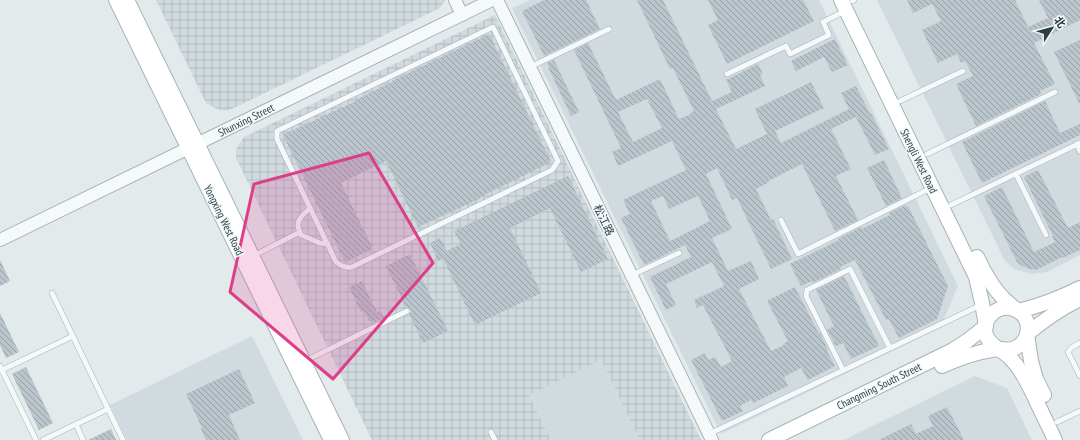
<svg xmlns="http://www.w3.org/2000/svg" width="1080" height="440" font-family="'PT Sans Narrow','Noto Sans SC',sans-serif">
<defs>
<pattern id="industrial-grid" width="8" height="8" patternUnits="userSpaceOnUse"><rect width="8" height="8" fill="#d1dadf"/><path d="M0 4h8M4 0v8" fill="none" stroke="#b3bcc1"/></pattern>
<pattern id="building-back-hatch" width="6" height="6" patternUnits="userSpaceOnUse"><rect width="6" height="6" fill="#bac5cb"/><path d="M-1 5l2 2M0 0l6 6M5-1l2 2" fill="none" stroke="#97a1a7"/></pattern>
</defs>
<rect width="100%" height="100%" fill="#e3eaec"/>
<g fill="#d1dadf">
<polygon points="530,0 819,0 958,286 940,328 721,434 512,8"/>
<polygon points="877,0 1080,0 1080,255 1047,272 1032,274 1014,269 1005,261"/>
<polygon points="252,336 303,440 127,440 110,405"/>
<polygon points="601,360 640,440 551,440 529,395"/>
<polygon points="975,376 1007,388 1032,440 844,440"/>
</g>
<g fill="url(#industrial-grid)">
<polygon points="156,0 445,0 440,8 232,109 225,111 217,109 206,103"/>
<polygon points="495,15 701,440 640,440 601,360 529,395 551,440 372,440 236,158 237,147 244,137"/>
</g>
<g fill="url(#building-back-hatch)" fill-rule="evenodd">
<polygon points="544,0 586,0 600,29 544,56 522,11"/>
<path d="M637,0H663L712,101L732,92L726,80L758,64L763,74L760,75L765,86L716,109L736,149L767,134L755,109L811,82L824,108L775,131L781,143L849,109L841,93L856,86L870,114L871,113L889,149L875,155L856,117L831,129L851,169L836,176L858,220L835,231L802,164L768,181L769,182L756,189L771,220L773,219L792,259L771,269L737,198L732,200L717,168L706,174L732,229L712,238L728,271L751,261L759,279L739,289L771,351L784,345L783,344L788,341L767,301L795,287L819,334L820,333L828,350L827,351L835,366L808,380L801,368L784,377L788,386L753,403L751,400L740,406L743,411L722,421L691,360L705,353L708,360L715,357L721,367L732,361L703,305L697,308L694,300L724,286L712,262L666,284L676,305L666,310L650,277L691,257L685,245L644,265L621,218L630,214L623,200L686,170L672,141L618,166L612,152L621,148L574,50L588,43L616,100L660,79L679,119L691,114L690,113L694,111L673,68L670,69ZM647,99L662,128L633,142L618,112ZM663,196L669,209L698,196L710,221L670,241L651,201Z"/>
<polygon points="708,0 803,0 814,21 727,64 708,25 718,20"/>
<polygon points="907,0 1015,0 1028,27 1048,18 1039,0 1080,0 1080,20 1034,43 1055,84 1040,91 1041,94 976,126 956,84 973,76 965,61 961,63 957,54 938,63 922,30 941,21 932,4 913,13"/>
<polygon points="489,34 551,162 480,197 481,198 418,227 386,161 341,183 373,249 345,262 283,135 356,101 356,100 392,82 392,81"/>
<polygon points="835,39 848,65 832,72 824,57 796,71 791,61"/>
<polygon points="1080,40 1080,105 1054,52"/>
<polygon points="554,60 579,112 571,116 548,67 549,67 547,63"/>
<polygon points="1045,101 1060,133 1080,124 1080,135 982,183 962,142"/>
<polygon points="884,160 902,198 886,206 867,168"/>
<polygon points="1038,170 1068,228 1080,222 1080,250 1063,258 1062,257 1036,270 1029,269 1022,266 1017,262 984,196 1002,187 1034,252 1055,242 1052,236 1053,236 1024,177"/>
<polygon points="568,176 608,259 581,272 550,208 510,228 541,293 475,325 443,258 438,261 430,243 440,238 447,251 461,244 454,231"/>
<polygon points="906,205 907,207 908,206 948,286 937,319 899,338 889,319 886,320 855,260 840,267 841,269 812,283 812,281 801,286 790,264 839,240 838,239 861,227 862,229 890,215 889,213"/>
<polygon points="410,254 448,331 423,343 409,314 411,312 411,310 409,308 406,307 386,266"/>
<polygon points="0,260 10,281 0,286"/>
<polygon points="844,276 879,346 851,359 843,343 836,346 827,330 834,326 816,290"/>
<polygon points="362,281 377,312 381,311 384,318 376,322 369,321 364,311 361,312 349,287"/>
<polygon points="0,313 19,352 6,358 0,345"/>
<polygon points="26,367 53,423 39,430 12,374"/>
<polygon points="239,369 255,403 229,415 240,440 206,440 201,429 202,428 186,394"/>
<polygon points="947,407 964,440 879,440 911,424 916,434 933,426 928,416"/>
<polygon points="111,429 116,440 88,440"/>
</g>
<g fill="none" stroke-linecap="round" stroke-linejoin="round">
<g stroke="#a7b3b7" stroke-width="6">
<g id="service">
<polyline points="852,1 854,0"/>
<path d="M493,27L558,161L552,170L352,267C345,268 342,266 336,262L277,139V131Z"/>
<polyline points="530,67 609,29"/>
<polyline points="727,74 786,46 790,54 829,35 823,22 845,11"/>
<polyline points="900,101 963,71"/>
<polyline points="1077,144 1080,151"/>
<polyline points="927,154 1055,92"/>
<polyline points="1016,174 1046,235"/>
<polyline points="951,205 1080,143"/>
<path d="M310,208C300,218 294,221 301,235L320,243L328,244"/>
<polyline points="781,220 798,254 931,188"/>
<polyline points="253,256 300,232"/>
<polyline points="632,275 679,253"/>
<polyline points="52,293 123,440"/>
<polyline points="1080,343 1071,348 1068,352 1080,376"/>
<polyline points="305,361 407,311"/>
<polyline points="0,366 36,440"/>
<polyline points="843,370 806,296 807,290 850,269 890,348"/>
<polyline points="0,371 73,336"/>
<polyline points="1057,422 1080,411"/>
<polyline points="76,424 83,440"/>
<polyline points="491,432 495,440"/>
<polyline points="709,434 981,305"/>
<polyline points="43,440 108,409"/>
</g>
</g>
<g stroke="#a7b3b7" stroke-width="14">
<g id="tertiary">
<polyline points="455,0 462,15"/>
<polyline points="497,0 712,440"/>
<polyline points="0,240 492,0"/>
</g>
</g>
<g stroke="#a7b3b7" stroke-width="16">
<g id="secondary">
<polyline points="116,0 331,440"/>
<polyline points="127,0 342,440"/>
<path d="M977,257C984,272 992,287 1003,298C1008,303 1013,307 1018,311C1040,306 1060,298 1080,288"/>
<path d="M942,366C959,358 977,352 997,349C1004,348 1009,352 1017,347C1027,342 1031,328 1025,318C1022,313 1016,309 1010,308C995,306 982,320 986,335C990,347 1005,351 1012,360C1022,370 1028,384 1034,396C1041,411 1048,425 1055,440"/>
<path d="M1044,395L1036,379L1031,361L1027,334C1044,320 1061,308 1080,299"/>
<polyline points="769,440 953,350 967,341 986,326 982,303 976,277 841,0"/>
</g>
</g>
<use href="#service" stroke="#f6f9fa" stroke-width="5"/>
<use href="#tertiary" stroke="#f6f9fa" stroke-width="12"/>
<use href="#secondary" stroke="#fff" stroke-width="14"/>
</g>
<path fill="#dc3e8a" fill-opacity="0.2" stroke="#dc3e8a" stroke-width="3" stroke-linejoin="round" d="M369,153L433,263L333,379L230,292L254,184Z"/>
<g text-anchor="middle" stroke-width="3" stroke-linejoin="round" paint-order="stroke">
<g font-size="11" fill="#293e47" stroke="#f3f8f9">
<text transform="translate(246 120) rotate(-26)" y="4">Shunxing Street</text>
<text transform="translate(919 161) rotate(64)" y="4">Shengli West Road</text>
<text transform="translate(224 220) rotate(64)" y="4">Yongxing West Road</text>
<text transform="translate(604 220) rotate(64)" y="4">松江路</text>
<text transform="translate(879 386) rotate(-26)" y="4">Changming South Street</text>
</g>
</g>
<g transform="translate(1052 28) rotate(54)" stroke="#f3f8f9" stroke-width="3" paint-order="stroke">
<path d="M0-3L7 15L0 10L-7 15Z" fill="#293e47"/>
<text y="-6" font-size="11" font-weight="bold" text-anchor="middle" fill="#293e47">北</text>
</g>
</svg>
